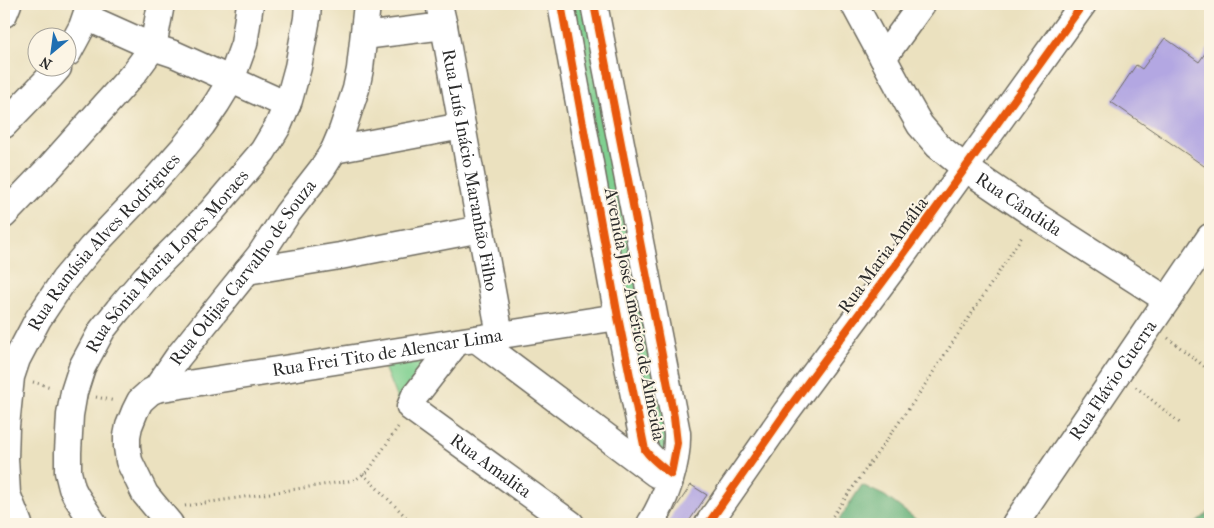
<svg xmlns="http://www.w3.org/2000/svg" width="1214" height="528" font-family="'IM FELL French Canon',serif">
<rect width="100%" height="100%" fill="#fcf5e5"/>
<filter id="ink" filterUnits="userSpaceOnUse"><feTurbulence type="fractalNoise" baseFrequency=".02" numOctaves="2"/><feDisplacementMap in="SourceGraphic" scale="10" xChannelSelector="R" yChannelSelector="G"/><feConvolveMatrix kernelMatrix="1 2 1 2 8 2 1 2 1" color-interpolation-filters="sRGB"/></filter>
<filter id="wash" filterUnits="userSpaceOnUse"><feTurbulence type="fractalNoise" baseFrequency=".0096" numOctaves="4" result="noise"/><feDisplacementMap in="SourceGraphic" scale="20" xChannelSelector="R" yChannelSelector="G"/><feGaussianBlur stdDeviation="1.12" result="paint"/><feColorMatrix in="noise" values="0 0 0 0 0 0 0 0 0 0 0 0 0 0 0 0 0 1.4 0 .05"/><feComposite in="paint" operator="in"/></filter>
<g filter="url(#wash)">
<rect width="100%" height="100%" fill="#ebe1bf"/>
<g fill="#80d091" stroke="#567e5e">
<polygon points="567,4 589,4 672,447 659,461"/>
<polygon points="439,353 399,404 382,362"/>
</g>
<g fill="#68b27b" stroke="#4a6e53">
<polygon points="862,485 885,496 922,524 844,524 839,520"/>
<polygon points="1210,511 1210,524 1195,524"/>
</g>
<g id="blocks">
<g fill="#b3a7e2">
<polygon points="1165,38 1199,62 1210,46 1210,170 1111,102 1136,65 1142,69"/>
<polygon points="691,485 707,495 687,524 667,524 677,506"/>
</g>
</g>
</g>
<g filter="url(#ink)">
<use href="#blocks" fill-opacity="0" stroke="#6e6b5f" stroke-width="1"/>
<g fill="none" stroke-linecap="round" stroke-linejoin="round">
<g stroke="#6e6b5f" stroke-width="29">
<g id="minor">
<path id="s1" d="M439,4L444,26L500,335"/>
<path d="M561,4L618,317L645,450C652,460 661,466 671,474"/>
<path d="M594,4L677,433C678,463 666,500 650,524"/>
<path id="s2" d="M854,4L908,104L920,125L938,146L965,168L1036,216L1167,300"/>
<polyline points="4,14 8,4"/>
<polyline points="86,17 153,47 174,54 287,105"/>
<polyline points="364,36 444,26"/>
<polyline points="68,53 82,27 90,4"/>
<polyline points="883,58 922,4"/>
<polyline points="4,125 51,76 58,68"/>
<polyline points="334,150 462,126"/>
<polyline points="4,215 50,167 134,73 153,47 161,4"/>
<polyline points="247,271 340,256 481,229"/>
<polyline points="476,339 656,474"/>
<path id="s3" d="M456,343L418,392L414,397L410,407L571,524"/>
<path id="s4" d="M156,389C310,364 464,341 618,317"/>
<path id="s5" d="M19,524L7,494L5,458L6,426L11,377L17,359L38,319L64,280L91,248L148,188L185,146L202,125L217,103L231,80L244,44L250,4"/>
<path id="s6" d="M94,524L76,496L72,488L68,472V452L70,415L74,392L82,367L102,330L118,310L145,278L211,212L263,151L278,126L289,100L298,67L307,18L308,4"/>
<path id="s7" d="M170,524L145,494L129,461L127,447V436L129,426L135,411L140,401L150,392L156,389L178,357L260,255L287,214L322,169L334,150L342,131L356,89L360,69L367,4"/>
<polyline points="708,524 786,412 902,256 1083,4"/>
<path id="s8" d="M1015,524L1210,237"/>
</g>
</g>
<g stroke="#6e6b5f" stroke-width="3" stroke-dasharray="1 4" stroke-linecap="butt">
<polyline points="1168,338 1210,371"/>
<polyline points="33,382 51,387"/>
<polyline points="1136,387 1181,424"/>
<polyline points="96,397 115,401"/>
<polyline points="363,474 413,524"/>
<polyline points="185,506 355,480 369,470 398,427"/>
<polyline points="827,524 917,397 1023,235"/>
</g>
<use href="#minor" stroke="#fff" stroke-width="26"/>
<g stroke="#fcf5e5" stroke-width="11">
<g id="cycleway">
<path d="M561,4L618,317L645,450C652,460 661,466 671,474L677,443L674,417L594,4"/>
<polyline points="708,524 786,412 902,256 1083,4"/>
</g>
</g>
<use href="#cycleway" stroke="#e8590c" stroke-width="8"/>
</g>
</g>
<g text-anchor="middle" stroke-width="4" stroke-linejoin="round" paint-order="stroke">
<g font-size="18" fill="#2b2b2b" stroke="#fcf5e5">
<text dy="6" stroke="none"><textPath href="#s1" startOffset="169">Rua Luís Inácio Maranhão Filho</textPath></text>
<text dy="6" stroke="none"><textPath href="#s2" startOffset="265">Rua Cândida</textPath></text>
<text dy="6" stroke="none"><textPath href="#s5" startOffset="315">Rua Ranúsia Alves Rodrigues</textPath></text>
<text transform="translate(883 255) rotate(-54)" y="6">Rua Maria Amália</text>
<text dy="6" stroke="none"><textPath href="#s6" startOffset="302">Rua Sônia Maria Lopes Moraes</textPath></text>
<text dy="6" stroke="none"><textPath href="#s7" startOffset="304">Rua Odijas Carvalho de Souza</textPath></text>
<text transform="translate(635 314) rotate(79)" y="6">Avenida José Américo de Almeida</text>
<text dy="6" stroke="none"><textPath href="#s4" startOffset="234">Rua Frei Tito de Alencar Lima</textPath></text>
<text dy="6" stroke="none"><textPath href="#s8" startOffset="174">Rua Flávio Guerra</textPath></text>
<text dy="6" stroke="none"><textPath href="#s3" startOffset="179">Rua Amalita</textPath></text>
</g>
</g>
<rect width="1214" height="528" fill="none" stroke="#fcf5e5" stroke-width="20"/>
<g transform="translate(52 52) rotate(209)"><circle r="24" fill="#fcf5e5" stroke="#a8a49b"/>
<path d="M0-4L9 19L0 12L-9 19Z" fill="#1f6fb2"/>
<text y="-8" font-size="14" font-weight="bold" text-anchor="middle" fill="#2b2b2b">N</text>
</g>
</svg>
